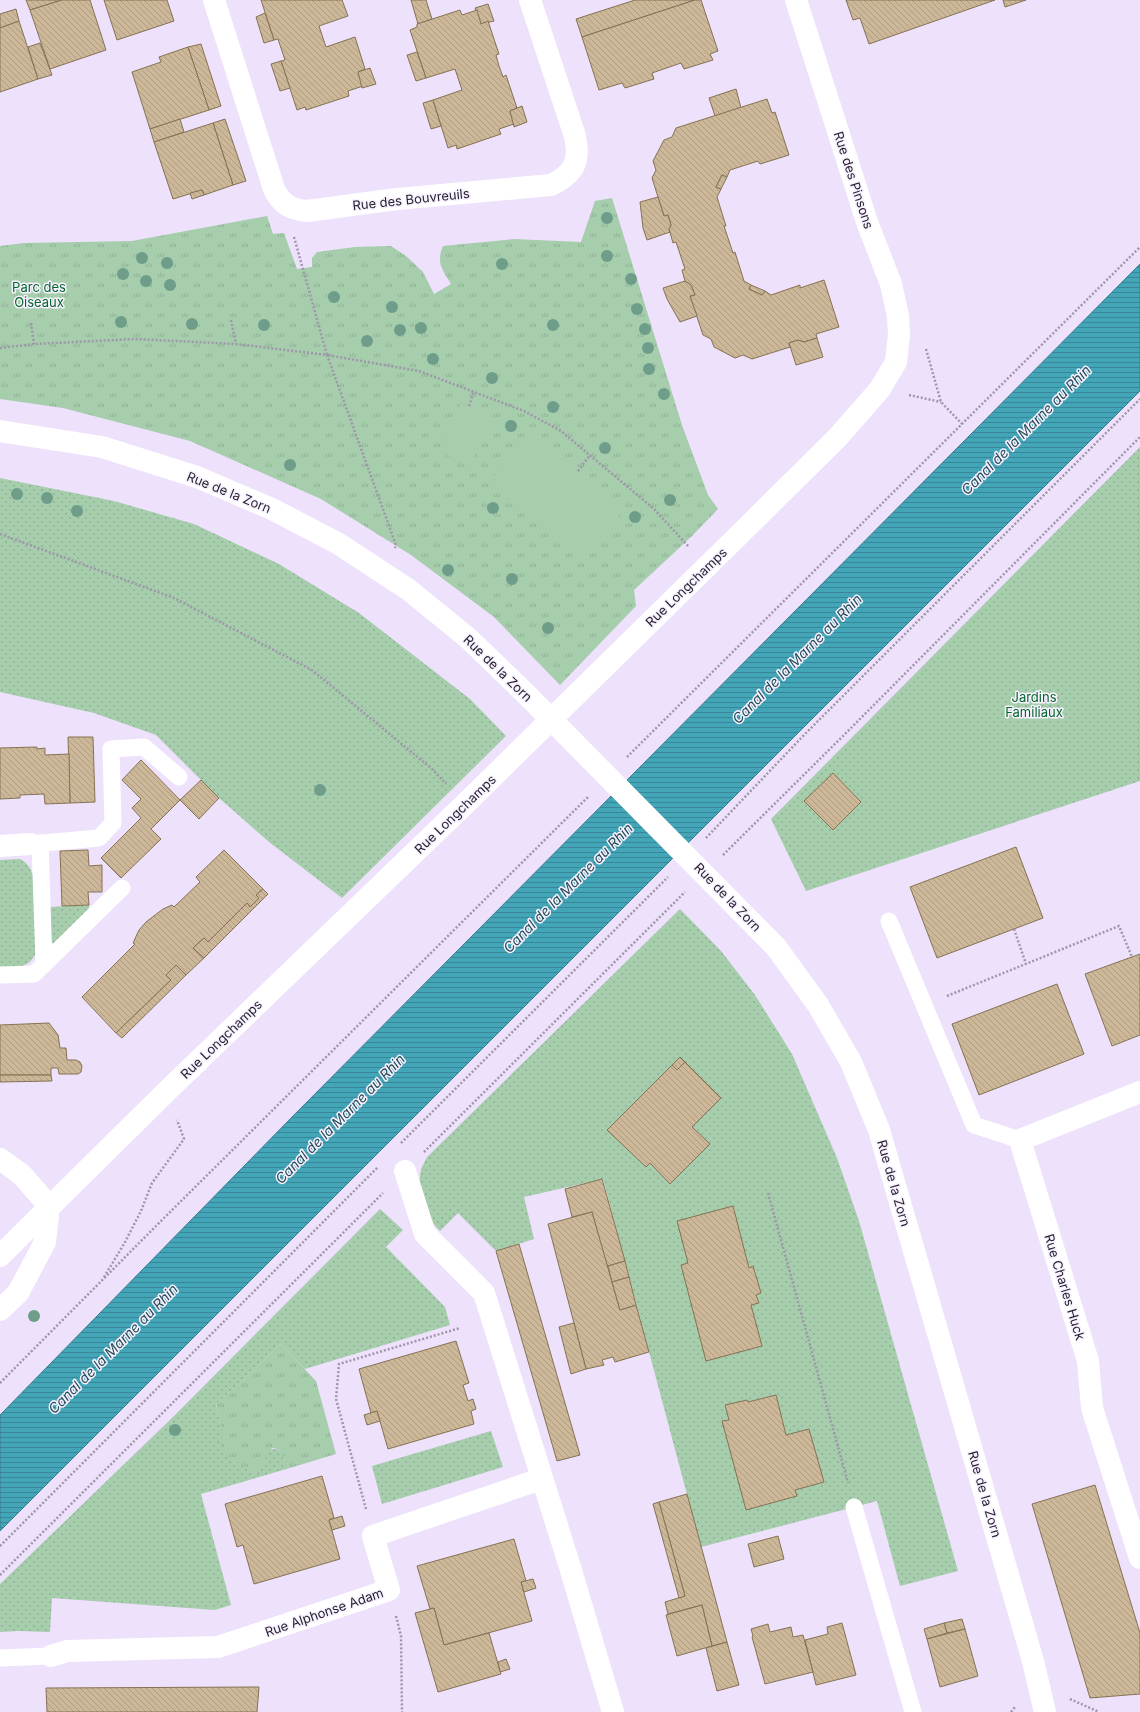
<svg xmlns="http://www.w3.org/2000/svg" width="1140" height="1712" font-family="Inter,sans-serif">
<defs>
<pattern id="grass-dots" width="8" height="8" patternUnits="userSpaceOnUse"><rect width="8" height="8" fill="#a6cdac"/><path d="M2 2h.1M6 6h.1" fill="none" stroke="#8fb094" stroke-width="1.8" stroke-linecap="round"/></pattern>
<pattern id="park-tufts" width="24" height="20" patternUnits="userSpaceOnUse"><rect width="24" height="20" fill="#a6cdac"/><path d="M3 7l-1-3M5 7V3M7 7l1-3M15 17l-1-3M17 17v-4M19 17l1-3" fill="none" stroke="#8fb094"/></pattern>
<pattern id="water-rules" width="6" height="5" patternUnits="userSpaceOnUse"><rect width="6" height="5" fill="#43a5b8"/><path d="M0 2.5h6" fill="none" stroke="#388696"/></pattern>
<pattern id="building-back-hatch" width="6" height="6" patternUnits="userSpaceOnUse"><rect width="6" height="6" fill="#ccb898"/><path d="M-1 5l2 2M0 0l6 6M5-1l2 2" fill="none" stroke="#af9e83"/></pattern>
</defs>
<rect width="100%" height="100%" fill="#eee1fc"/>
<g fill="url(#grass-dots)">
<polygon points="1140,447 1140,781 806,891 771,819"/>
<polygon points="0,478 114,501 194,524 279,564 359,613 470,699 506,736 342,898 269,842 219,798 156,735 94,713 0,692"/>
<path d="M20,859C27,863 30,867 33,875L36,952C30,969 16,967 0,968V860Z"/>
<polygon points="89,905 89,908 53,944 51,940 50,907"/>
<polygon points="680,909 721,951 755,995 792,1054 837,1158 859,1221 958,1571 900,1586 877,1501 701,1547 603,1179 524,1197 534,1239 496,1251 458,1213 440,1231 426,1216 419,1184 421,1169 427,1157"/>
<polygon points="380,1209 403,1230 386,1247 445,1307 450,1325 305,1369 281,1344 216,1405 222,1430 222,1452 278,1449 290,1468 201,1494 231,1605 215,1610 52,1598 50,1632 18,1631 0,1632 0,1584 174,1416"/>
<polygon points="491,1431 503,1467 382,1504 372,1466"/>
</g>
<g fill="url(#park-tufts)">
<path d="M612,198L682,425L708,495L718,509L692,536L634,590L636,606L560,685L494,617L411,555L321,499L190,441L63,408L0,399V246L24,243L132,241L267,216L273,234L284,233L297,269L312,267V258L317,252L355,247L391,246L406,256L423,272L434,294L451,284C442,269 436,263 443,246L514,239L581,242L595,201Z"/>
<polygon points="281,1344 316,1381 336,1454 290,1468 278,1449 272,1448 256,1473 221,1452 222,1430 216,1405"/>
</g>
<g fill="#a6cdac">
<polygon points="461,403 493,418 469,466 438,451"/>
<polygon points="529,432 625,508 585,558 489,482"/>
</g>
<polygon fill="url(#water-rules)" stroke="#3a7d8e" points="1140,264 1140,391 0,1531 0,1415 294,1115"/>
<g fill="url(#building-back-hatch)" stroke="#857254">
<polygon points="26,0 62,0 30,10"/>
<polygon points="62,0 90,0 106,50 50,69 30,10"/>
<polygon points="104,0 167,0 174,21 117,40"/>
<polygon points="261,0 342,0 348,16 319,26 326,47 355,37 365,69 358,72 363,86 348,91 349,96 306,110 305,107 297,110 281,61 285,60 278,39 274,40"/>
<polygon points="411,0 426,0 432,19 418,24"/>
<polygon points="635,0 695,0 582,37 576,19"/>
<polygon points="695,0 701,0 718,51 710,54 713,60 684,69 681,63 652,73 654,79 625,88 622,83 599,90 582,37"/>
<polygon points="846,0 995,0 869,44 860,18 853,20"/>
<polygon points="1003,0 1026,0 1005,7"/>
<polygon points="488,4 494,21 481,24 475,8"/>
<polygon points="16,9 19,21 0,28 0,14"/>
<polygon points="460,10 462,15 477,10 481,24 488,21 499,54 496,55 499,66 503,77 506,75 517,108 510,111 514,124 499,129 501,134 457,149 456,145 448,148 433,100 462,90 455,69 426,78 410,30 417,27 417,24"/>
<polygon points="265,13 274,40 264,43 256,17"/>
<polygon points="19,21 38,79 0,92 0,28"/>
<polygon points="40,43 52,75 38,79 28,47"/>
<polygon points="201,44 221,106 209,110 188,47"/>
<polygon points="188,47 209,110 150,129 132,72 161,62 159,57"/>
<polygon points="417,52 426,78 416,81 407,55"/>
<polygon points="281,61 290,88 280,91 271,64"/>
<polygon points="370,68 376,84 362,88 358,72"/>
<polygon points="736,89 741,108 715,116 709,98"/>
<polygon points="767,99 772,113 775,112 789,155 760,164 758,161 730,170 727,177 722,175 716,187 721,189 717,197 726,226 724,226 733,253 735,252 744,281 751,285 749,289 762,295 765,291 771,295 800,285 800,288 824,280 839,327 816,334 817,338 804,342 798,340 789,343 790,347 752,359 743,355 735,358 714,347 711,339 703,335 690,296 695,295 691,285 685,281 682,270 685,269 676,242 673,243 669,229 671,225 668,215 664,216 652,178 656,170 653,161 664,140 672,137 676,128"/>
<polygon points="433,100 441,126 431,129 423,103"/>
<polygon points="522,106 527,122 514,127 510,111"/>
<polygon points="180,119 184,132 154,142 150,129"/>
<polygon points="225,119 246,181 233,185 213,123"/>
<polygon points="213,123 233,185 204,195 202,190 173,199 154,142"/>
<polygon points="722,175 727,177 721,189 716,187"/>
<polygon points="202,190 204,195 192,199 190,193"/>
<polygon points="658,197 664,216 668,215 671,225 669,229 670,232 647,240 643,228 640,202"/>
<polygon points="685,281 691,285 695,295 690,296 697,316 680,322 667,299 663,288"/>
<polygon points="751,285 765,291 762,295 749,289"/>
<polygon points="817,338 823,357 796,365 789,343 798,340 804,342"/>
<polygon points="68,737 93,737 95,802 70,803"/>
<polygon points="37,747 37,749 45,748 45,755 69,754 70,803 45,804 44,794 20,795 20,798 0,799 0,748"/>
<polygon points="141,760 180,800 151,829 161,839 121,878 101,858 141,818 132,808 141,799 122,780"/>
<polygon points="833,773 861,802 833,830 804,801"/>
<polygon points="201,780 219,798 199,819 180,800"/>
<polygon points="1016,847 1043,918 937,958 910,887"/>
<polygon points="88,850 89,866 102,865 102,892 88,892 89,905 62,906 60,851"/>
<polygon points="224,850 263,889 256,895 259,898 250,907 247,903 208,942 204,938 193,948 204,958 186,975 176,965 166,975 171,980 116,1033 82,997 135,944 133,943 139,930 146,922 163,909 172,905 174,907 200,882 196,877"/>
<polygon points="263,889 268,894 204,958 193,948 204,938 208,942 247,903 250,907 259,898 256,895"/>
<polygon points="1140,954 1140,1035 1112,1046 1085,974"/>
<polygon points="176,965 186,975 122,1038 116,1033 171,980 166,975"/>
<polygon points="1057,984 1084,1054 979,1095 952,1024"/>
<polygon points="49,1023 58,1035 60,1048 66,1048 67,1060 76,1060 80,1062 82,1066 81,1072 78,1074 59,1074 58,1068 51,1068 51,1075 0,1075 0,1025"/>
<polygon points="680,1057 685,1062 677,1070 672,1065"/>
<polygon points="685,1062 721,1098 692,1127 710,1144 670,1184 650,1163 646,1167 607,1130 672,1065 677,1070"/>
<polygon points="0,1075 51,1075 52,1081 0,1082"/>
<polygon points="602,1179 625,1261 608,1266 606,1263 592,1212 572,1217 565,1189"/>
<polygon points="733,1206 749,1268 753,1266 761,1293 756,1295 759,1303 751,1305 762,1346 706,1361 681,1265 688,1263 677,1221"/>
<polygon points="592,1212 620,1310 636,1305 649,1352 615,1362 613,1357 602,1360 604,1365 586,1369 548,1224"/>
<polygon points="519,1244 580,1455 557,1461 496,1251"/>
<polygon points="625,1261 629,1277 612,1282 608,1266"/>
<polygon points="629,1277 636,1305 620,1310 612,1282"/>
<polygon points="574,1323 586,1369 571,1374 559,1327"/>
<polygon points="456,1341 469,1383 463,1385 468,1401 473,1399 476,1409 471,1411 474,1424 388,1449 377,1411 371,1413 359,1369"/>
<polygon points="776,1395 786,1435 809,1429 824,1482 795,1490 797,1496 746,1510 722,1421 729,1420 725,1405 747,1400 748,1402"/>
<polygon points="377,1411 380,1421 367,1425 364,1415"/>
<polygon points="322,1476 334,1518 329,1520 340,1559 254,1584 243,1545 237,1547 225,1504"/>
<polygon points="1095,1485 1140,1633 1140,1694 1090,1698 1032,1504"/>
<polygon points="687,1494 727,1642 712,1646 702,1605 668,1614 665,1602 685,1596 659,1502"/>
<polygon points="659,1502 685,1596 679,1598 653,1504"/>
<polygon points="342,1516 345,1526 332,1530 329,1520"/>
<polygon points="778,1536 784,1559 754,1567 748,1544"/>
<polygon points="514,1539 526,1581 521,1582 532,1621 444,1645 434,1608 430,1609 417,1566"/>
<polygon points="533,1579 536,1588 524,1592 521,1582"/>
<polygon points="702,1605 712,1646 677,1656 666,1615"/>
<polygon points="434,1608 444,1645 489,1633 501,1674 438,1692 415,1613"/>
<polygon points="962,1619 965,1629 947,1633 944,1623"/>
<polygon points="842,1623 856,1675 816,1685 805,1640 828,1634 827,1627"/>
<polygon points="944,1623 947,1633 927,1639 924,1629"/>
<polygon points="768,1624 770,1632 791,1627 793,1637 803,1635 813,1672 765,1684 752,1637 753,1636 751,1629"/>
<polygon points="965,1629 978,1676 940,1687 927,1639"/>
<polygon points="727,1642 739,1685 717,1691 706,1648"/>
<polygon points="506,1659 510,1669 500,1672 498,1662"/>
<polygon points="259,1687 257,1712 47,1712 46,1688"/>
</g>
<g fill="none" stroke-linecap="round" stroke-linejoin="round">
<g stroke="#a096ab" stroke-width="2.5" stroke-dasharray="2 2" stroke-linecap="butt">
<polyline points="294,237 327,355 419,371 524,411 561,431 654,509 689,547"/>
<polyline points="231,320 236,344"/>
<polyline points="31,323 34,344"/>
<polyline points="0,348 34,344 135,339 236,344 327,355 396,545 395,548"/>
<polyline points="926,349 941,402 962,424"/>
<polyline points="909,395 941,402"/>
<polyline points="469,406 474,391"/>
<polyline points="578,471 590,455"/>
<polyline points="0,534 174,598 312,670 432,769 446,784"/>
<polyline points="627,757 1140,247"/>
<polyline points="706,838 804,735 1140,399"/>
<polyline points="723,855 848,731 1140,437"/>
<polyline points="1014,929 1026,964"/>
<polyline points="947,996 1119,926 1132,957"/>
<polyline points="401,1143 668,877"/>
<polyline points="424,1152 685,892"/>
<polyline points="768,1193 848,1483"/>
<polyline points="104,1277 124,1244 141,1211 152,1183 184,1139 177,1120"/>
<polyline points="0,1383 159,1223 589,796"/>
<polyline points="366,1509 336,1399 339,1364 460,1328"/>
<polyline points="0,1546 378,1167"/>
<polyline points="0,1575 383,1193"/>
<polyline points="396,1616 401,1636 402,1712"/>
<polyline points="1070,1699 1099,1712"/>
<polyline points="1011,1712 1015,1707"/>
</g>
<g stroke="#fff" stroke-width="17">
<polyline points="40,843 44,964"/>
<polyline points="31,844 99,838 113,823 111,749 144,747 179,777"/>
<polyline points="889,921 974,1125 1020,1140"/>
<polyline points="0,975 34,974 122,888"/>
<polyline points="854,1507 913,1712"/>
<polyline points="0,1658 51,1656"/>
</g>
<g stroke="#fff" stroke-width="22">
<path d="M214,0L274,189C282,205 290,209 307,211L397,199L551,185C576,173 581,159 574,133L530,0"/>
<polyline points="0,431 102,447 197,477 272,509 339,544 409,590 468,638 527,695 776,947 818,1005 851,1062 879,1130 1033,1661 1045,1712"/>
<polyline points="0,846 31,844"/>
<polyline points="1140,1092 1020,1140 1088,1361 1092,1408 1140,1558"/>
<polyline points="0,1159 22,1175 49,1206"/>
<polyline points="405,1171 425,1234 484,1293 570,1567 613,1712"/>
<polyline points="0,1256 166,1092 464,805 742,532 838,437 880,389 896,362 899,335 898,316 891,284 867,222 796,0"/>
<polyline points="0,1310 18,1293 45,1242 49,1206"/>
<polyline points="51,1656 67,1651 218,1647 389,1590 373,1536 541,1479"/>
</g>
</g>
<g fill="#6e9e89">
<circle cx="607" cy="218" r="6"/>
<circle cx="607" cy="256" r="6"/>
<circle cx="142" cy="258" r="6"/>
<circle cx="167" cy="263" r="6"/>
<circle cx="502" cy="264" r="6"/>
<circle cx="123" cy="274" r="6"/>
<circle cx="631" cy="279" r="6"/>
<circle cx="146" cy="281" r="6"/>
<circle cx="170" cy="285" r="6"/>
<circle cx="334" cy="297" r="6"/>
<circle cx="392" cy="307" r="6"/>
<circle cx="637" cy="309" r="6"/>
<circle cx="121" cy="322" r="6"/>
<circle cx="192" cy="324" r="6"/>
<circle cx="264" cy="325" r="6"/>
<circle cx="553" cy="325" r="6"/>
<circle cx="421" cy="328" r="6"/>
<circle cx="645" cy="329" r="6"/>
<circle cx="400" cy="330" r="6"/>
<circle cx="367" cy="341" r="6"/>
<circle cx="648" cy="348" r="6"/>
<circle cx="433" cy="359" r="6"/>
<circle cx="649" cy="369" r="6"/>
<circle cx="492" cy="378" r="6"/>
<circle cx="664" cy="394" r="6"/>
<circle cx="553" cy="407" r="6"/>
<circle cx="511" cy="426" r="6"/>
<circle cx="605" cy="448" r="6"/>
<circle cx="290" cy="465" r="6"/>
<circle cx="17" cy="494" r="6"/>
<circle cx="47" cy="498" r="6"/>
<circle cx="670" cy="500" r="6"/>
<circle cx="493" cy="508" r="6"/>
<circle cx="77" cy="511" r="6"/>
<circle cx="635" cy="517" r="6"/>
<circle cx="448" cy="570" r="6"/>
<circle cx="512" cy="579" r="6"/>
<circle cx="548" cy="628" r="6"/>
<circle cx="320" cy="790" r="6"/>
<circle cx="34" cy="1316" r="6"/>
<circle cx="175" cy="1430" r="6"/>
</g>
<g text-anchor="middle" stroke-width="3" stroke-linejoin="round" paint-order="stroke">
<g font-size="13" fill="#251f2b" stroke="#f8f1ff">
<text transform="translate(854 180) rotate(72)" y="5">Rue des Pinsons</text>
<text transform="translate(411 199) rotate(-6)" y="5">Rue des Bouvreuils</text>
<text transform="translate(229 492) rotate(22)" y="5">Rue de la Zorn</text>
<text transform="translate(686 587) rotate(-44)" y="5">Rue Longchamps</text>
<text transform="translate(498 668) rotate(44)" y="5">Rue de la Zorn</text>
<text transform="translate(455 814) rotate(-44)" y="5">Rue Longchamps</text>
<text transform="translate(728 897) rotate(46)" y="5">Rue de la Zorn</text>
<text transform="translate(221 1039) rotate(-44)" y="5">Rue Longchamps</text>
<text transform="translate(894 1183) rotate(74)" y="5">Rue de la Zorn</text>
<text transform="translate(1065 1287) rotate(73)" y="5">Rue Charles Huck</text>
<text transform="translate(985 1494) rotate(74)" y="5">Rue de la Zorn</text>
<text transform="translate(324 1612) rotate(-19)" y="5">Rue Alphonse Adam</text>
</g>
<g font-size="13" fill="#05672b" stroke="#f8f1ff">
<text x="39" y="292">Parc des<tspan x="39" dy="15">Oiseaux</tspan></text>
<text x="1034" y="702">Jardins<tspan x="1034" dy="15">Familiaux</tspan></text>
</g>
<g font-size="14" font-style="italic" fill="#224d56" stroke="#f8f1ff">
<text transform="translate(1026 430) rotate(-45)" y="5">Canal de la Marne au Rhin</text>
<text transform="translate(797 659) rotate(-45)" y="5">Canal de la Marne au Rhin</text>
<text transform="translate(568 888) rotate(-45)" y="5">Canal de la Marne au Rhin</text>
<text transform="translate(340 1119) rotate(-45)" y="5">Canal de la Marne au Rhin</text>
<text transform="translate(113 1349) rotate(-45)" y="5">Canal de la Marne au Rhin</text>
</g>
</g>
</svg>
